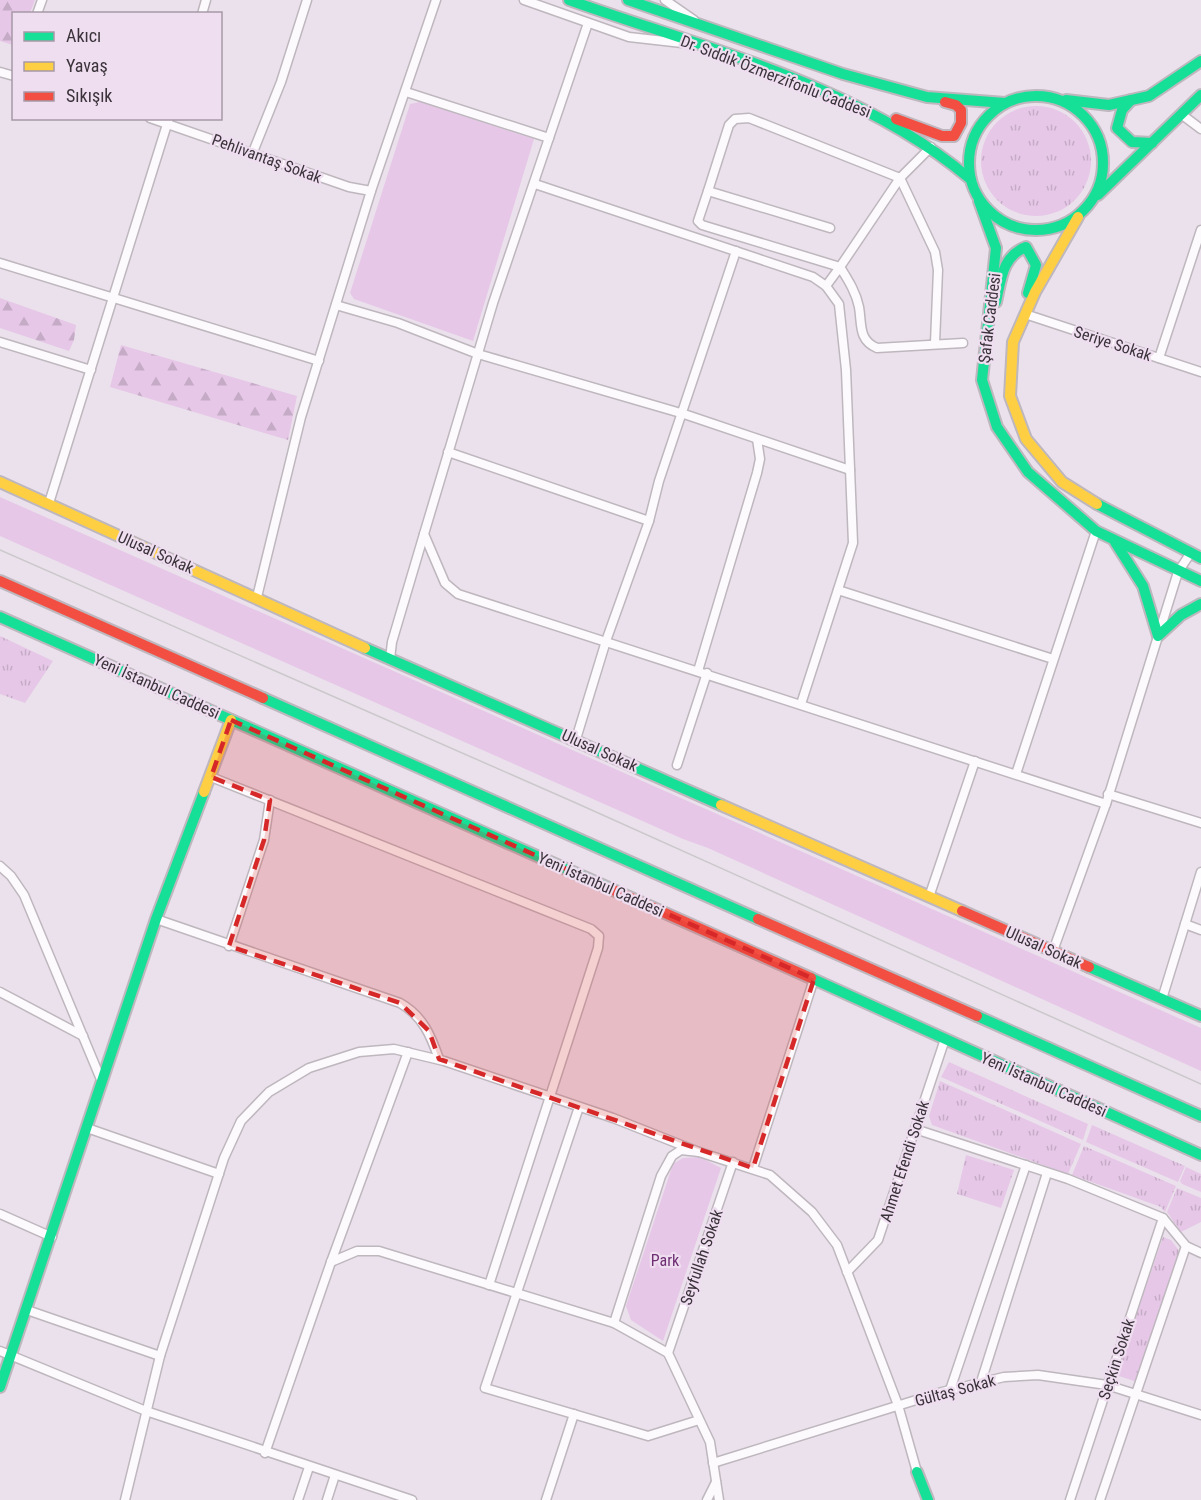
<svg xmlns="http://www.w3.org/2000/svg" width="1201" height="1500" font-family="'Roboto Condensed',sans-serif">
<defs>
<pattern id="grass-tufts" width="24" height="20" patternUnits="userSpaceOnUse" patternTransform="scale(1.5)"><rect width="24" height="20" fill="#e6c7e7"/><path d="M3 7l-1-3M5 7V3M7 7l1-3M15 17l-1-3M17 17v-4M19 17l1-3" fill="none" stroke="#c6abc7"/></pattern>
<pattern id="forest-firs" width="22" height="20" patternUnits="userSpaceOnUse" patternTransform="scale(1.5)"><rect width="22" height="20" fill="#e6c7e7"/><path d="M5 1l3.5 6h-7zM16 11l3.5 6h-7z" fill="#c6abc7"/></pattern>
</defs>
<rect width="100%" height="100%" fill="#ebe1ec"/>
<g fill="url(#grass-tufts)">
<circle cx="1036" cy="161" r="55"/>
<polygon points="0,636 53,661 25,703 0,694"/>
<polygon points="949,1062 1088,1124 1083,1140 941,1077"/>
<polygon points="940,1081 1081,1144 1068,1174 932,1125 929,1116"/>
<polygon points="1092,1125 1185,1166 1178,1182 1086,1142"/>
<polygon points="1084,1146 1176,1186 1165,1212 1161,1207 1072,1175"/>
<polygon points="966,1155 1014,1170 1001,1208 957,1194"/>
<polygon points="1186,1167 1201,1174 1201,1192 1182,1184 1180,1181"/>
<polygon points="1177,1188 1201,1198 1201,1222 1181,1232 1167,1212"/>
<polygon points="1163,1237 1171,1240 1180,1252 1137,1382 1116,1375"/>
</g>
<g fill="url(#forest-firs)">
<polygon points="0,0 35,0 30,13 14,14 13,45 0,41"/>
<polygon points="0,298 76,325 74,340 69,351 0,328"/>
<polygon points="121,345 297,396 288,440 110,387"/>
</g>
<g fill="#e6c7e7">
<polygon points="420,102 534,139 473,341 354,299 350,293 410,104"/>
<polygon points="0,497 1201,1028 1201,1071 708,848 683,839 0,536"/>
<polygon points="700,1157 721,1168 663,1341 631,1320 626,1306 673,1164 683,1158"/>
</g>
<g fill="none" stroke-linecap="round" stroke-linejoin="round">
<g stroke="#beb7be" stroke-width="11">
<g id="street">
<polyline points="524,0 629,37 682,43"/>
<polyline points="665,0 694,20"/>
<polyline points="37,14 42,0"/>
<polyline points="202,14 206,0"/>
<polyline points="588,23 493,303 424,534 445,583 458,594 1106,804"/>
<polyline points="0,72 14,76"/>
<polyline points="406,92 549,138"/>
<polyline points="1181,114 1201,129"/>
<polyline points="150,118 349,187 371,191 301,417 257,597"/>
<polyline points="253,152 281,82 307,0"/>
<polyline points="535,184 813,277 826,286 839,304 846,370 853,543 801,704"/>
<polyline points="371,191 436,0"/>
<polyline points="708,191 698,221 702,225 840,267 900,178 931,147"/>
<polyline points="830,228 708,191 729,125 735,119 749,118 900,178 935,252 938,270 935,343"/>
<polyline points="0,263 319,361"/>
<path d="M826,286L840,267C848,280 856,292 859,307C862,324 858,340 877,348L963,343"/>
<polyline points="336,305 398,323 478,354 684,414 850,470"/>
<polyline points="1025,314 1201,372"/>
<polyline points="0,342 91,370"/>
<polyline points="1159,358 1201,230"/>
<polyline points="448,452 649,521"/>
<polyline points="49,503 169,118"/>
<polyline points="838,590 1053,659"/>
<polyline points="390,659 392,642 424,534"/>
<polyline points="698,671 757,473 760,459 757,439"/>
<polyline points="576,739 606,641 649,521 659,481 736,251"/>
<polyline points="677,765 707,673"/>
<polyline points="1016,774 1096,531"/>
<polyline points="211,777 591,929 599,936 598,948 489,1285"/>
<polyline points="1108,794 1201,823"/>
<polyline points="0,866 11,876 24,895 102,1082"/>
<polyline points="929,897 975,761"/>
<path d="M156,919L400,1003C423,1016 431,1036 439,1059"/>
<polyline points="1185,924 1201,930"/>
<polyline points="229,946 264,840 270,800"/>
<polyline points="1053,951 1106,804 1178,572 1190,554"/>
<polyline points="0,992 83,1036"/>
<polyline points="1162,999 1201,872"/>
<polyline points="579,1107 485,1388 648,1436 699,1420"/>
<polyline points="87,1128 219,1174"/>
<polyline points="915,1129 1068,1179 1163,1218 1186,1246 1201,1253"/>
<polyline points="753,1168 814,979"/>
<polyline points="0,1214 52,1237"/>
<polyline points="331,1262 357,1251 379,1251 614,1323"/>
<polyline points="847,1272 878,1240 945,1039"/>
<polyline points="27,1310 160,1356"/>
<polyline points="0,1351 146,1411 412,1500"/>
<polyline points="668,1353 733,1162"/>
<polyline points="981,1382 1047,1173"/>
<polyline points="950,1390 1026,1165"/>
<polyline points="265,1453 331,1262 408,1052"/>
<polyline points="713,1463 942,1392 1004,1377 1038,1375 1107,1385 1201,1415"/>
<polyline points="125,1500 160,1356 224,1158 241,1121 269,1092 309,1068 359,1052 394,1049 444,1061 613,1118 699,1152"/>
<polyline points="298,1500 309,1467"/>
<polyline points="327,1500 335,1475"/>
<polyline points="546,1500 574,1414"/>
<polyline points="707,1500 716,1482"/>
<polyline points="719,1500 710,1442 668,1353 614,1323 661,1176 672,1156 681,1150 699,1152 770,1175 812,1212 837,1245 898,1405 917,1472"/>
<polyline points="1070,1500 1163,1218"/>
<polyline points="1100,1500 1186,1246"/>
</g>
</g>
<g stroke="#beb7be" stroke-width="14">
<g id="fast">
<path d="M569,0C703,48 859,85 969,178"/>
<polyline points="628,0 843,74 927,97 1005,103"/>
<circle cx="1036" cy="163" r="67"/>
<polyline points="1066,100 1109,105 1149,96 1201,61"/>
<polyline points="1131,100 1122,110 1117,128 1132,142 1152,143"/>
<polyline points="1098,195 1201,95"/>
<polyline points="979,201 996,248 982,380 997,427 1028,472 1096,531 1201,581"/>
<path d="M996,302C1001,280 1002,256 1026,247L1036,265L1028,293"/>
<polyline points="1097,504 1201,558"/>
<polyline points="1115,542 1143,586 1158,636 1181,615 1201,604"/>
<polyline points="0,617 611,889"/>
<polyline points="365,648 721,805"/>
<polyline points="263,698 758,919"/>
<polyline points="1089,967 1201,1016"/>
<polyline points="811,978 1201,1155"/>
<polyline points="977,1016 1201,1116"/>
<polyline points="0,1387 156,919 204,792"/>
<polyline points="917,1472 928,1500"/>
</g>
</g>
<g stroke="#beb7be" stroke-width="14">
<g id="slow">
<polyline points="1078,217 1035,292 1013,342 1010,396 1026,439 1062,482 1097,504"/>
<polyline points="0,482 365,648"/>
<polyline points="204,792 231,720"/>
<polyline points="721,805 962,911"/>
</g>
</g>
<g stroke="#beb7be" stroke-width="14">
<g id="jam">
<polyline points="896,119 942,136 954,136 961,123 961,110 956,105 945,102"/>
<polyline points="0,581 263,698"/>
<polyline points="611,889 811,978"/>
<polyline points="962,911 1089,967"/>
<polyline points="758,919 977,1016"/>
</g>
</g>
<use href="#street" stroke="#fcfafc" stroke-width="8"/>
<use href="#fast" stroke="#16e098" stroke-width="10"/>
<use href="#slow" stroke="#ffcf43" stroke-width="10"/>
<use href="#jam" stroke="#f24e42" stroke-width="10"/>
<polyline stroke="#cbc8cb" stroke-width="1.5" points="0,550 576,803 1201,1084"/>
</g>
<path fill="#d62828" fill-opacity="0.2" stroke="#d62828" stroke-width="4.5" stroke-dasharray="12 8" stroke-linejoin="round" d="M231,720L814,979L753,1168L439,1059L429,1031L400,1003L229,946L264,840L270,800L211,777Z"/>
<g text-anchor="middle" stroke-width="4.5" stroke-linejoin="round" paint-order="stroke">
<g font-size="16" fill="#3a333a" stroke="#efddf0">
<text transform="translate(776 76) rotate(21)" y="6">Dr. Sıddık Özmerzifonlu Caddesi</text>
<text transform="translate(267 158) rotate(20)" y="6">Pehlivantaş Sokak</text>
<text transform="translate(989 318) rotate(-83)" y="6">Şafak Caddesi</text>
<text transform="translate(1113 343) rotate(18)" y="6">Seriye Sokak</text>
<text transform="translate(156 552) rotate(24)" y="6">Ulusal Sokak</text>
<text transform="translate(157 686) rotate(24)" y="6">Yeni İstanbul Caddesi</text>
<text transform="translate(600 750) rotate(24)" y="6">Ulusal Sokak</text>
<text transform="translate(601 884) rotate(24)" y="6">Yeni İstanbul Caddesi</text>
<text transform="translate(1044 947) rotate(24)" y="6">Ulusal Sokak</text>
<text transform="translate(1044 1084) rotate(24)" y="6">Yeni İstanbul Caddesi</text>
<text transform="translate(904 1161) rotate(-72)" y="6">Ahmet Efendi Sokak</text>
<text transform="translate(701 1257) rotate(-71)" y="6">Seyfullah Sokak</text>
<text transform="translate(1116 1359) rotate(-72)" y="6">Seçkin Sokak</text>
<text transform="translate(955 1390) rotate(-15)" y="6">Gültaş Sokak</text>
</g>
<g font-size="16" fill="#6e3073" stroke="#efddf0">
<text x="665" y="1266">Park</text>
</g>
</g>
<rect x="12" y="12" width="210" height="108" fill="#efddf0" stroke="#a799a7" stroke-width="1.5"/>
<rect x="24" y="32" width="30" height="9" fill="#16e098" stroke="#a799a7" stroke-width="1.5"/>
<text x="66" y="42" font-size="18" fill="#3a333a">Akıcı</text>
<rect x="24" y="62" width="30" height="9" fill="#ffcf43" stroke="#a799a7" stroke-width="1.5"/>
<text x="66" y="72" font-size="18" fill="#3a333a">Yavaş</text>
<rect x="24" y="92" width="30" height="9" fill="#f24e42" stroke="#a799a7" stroke-width="1.5"/>
<text x="66" y="102" font-size="18" fill="#3a333a">Sıkışık</text>
</svg>
